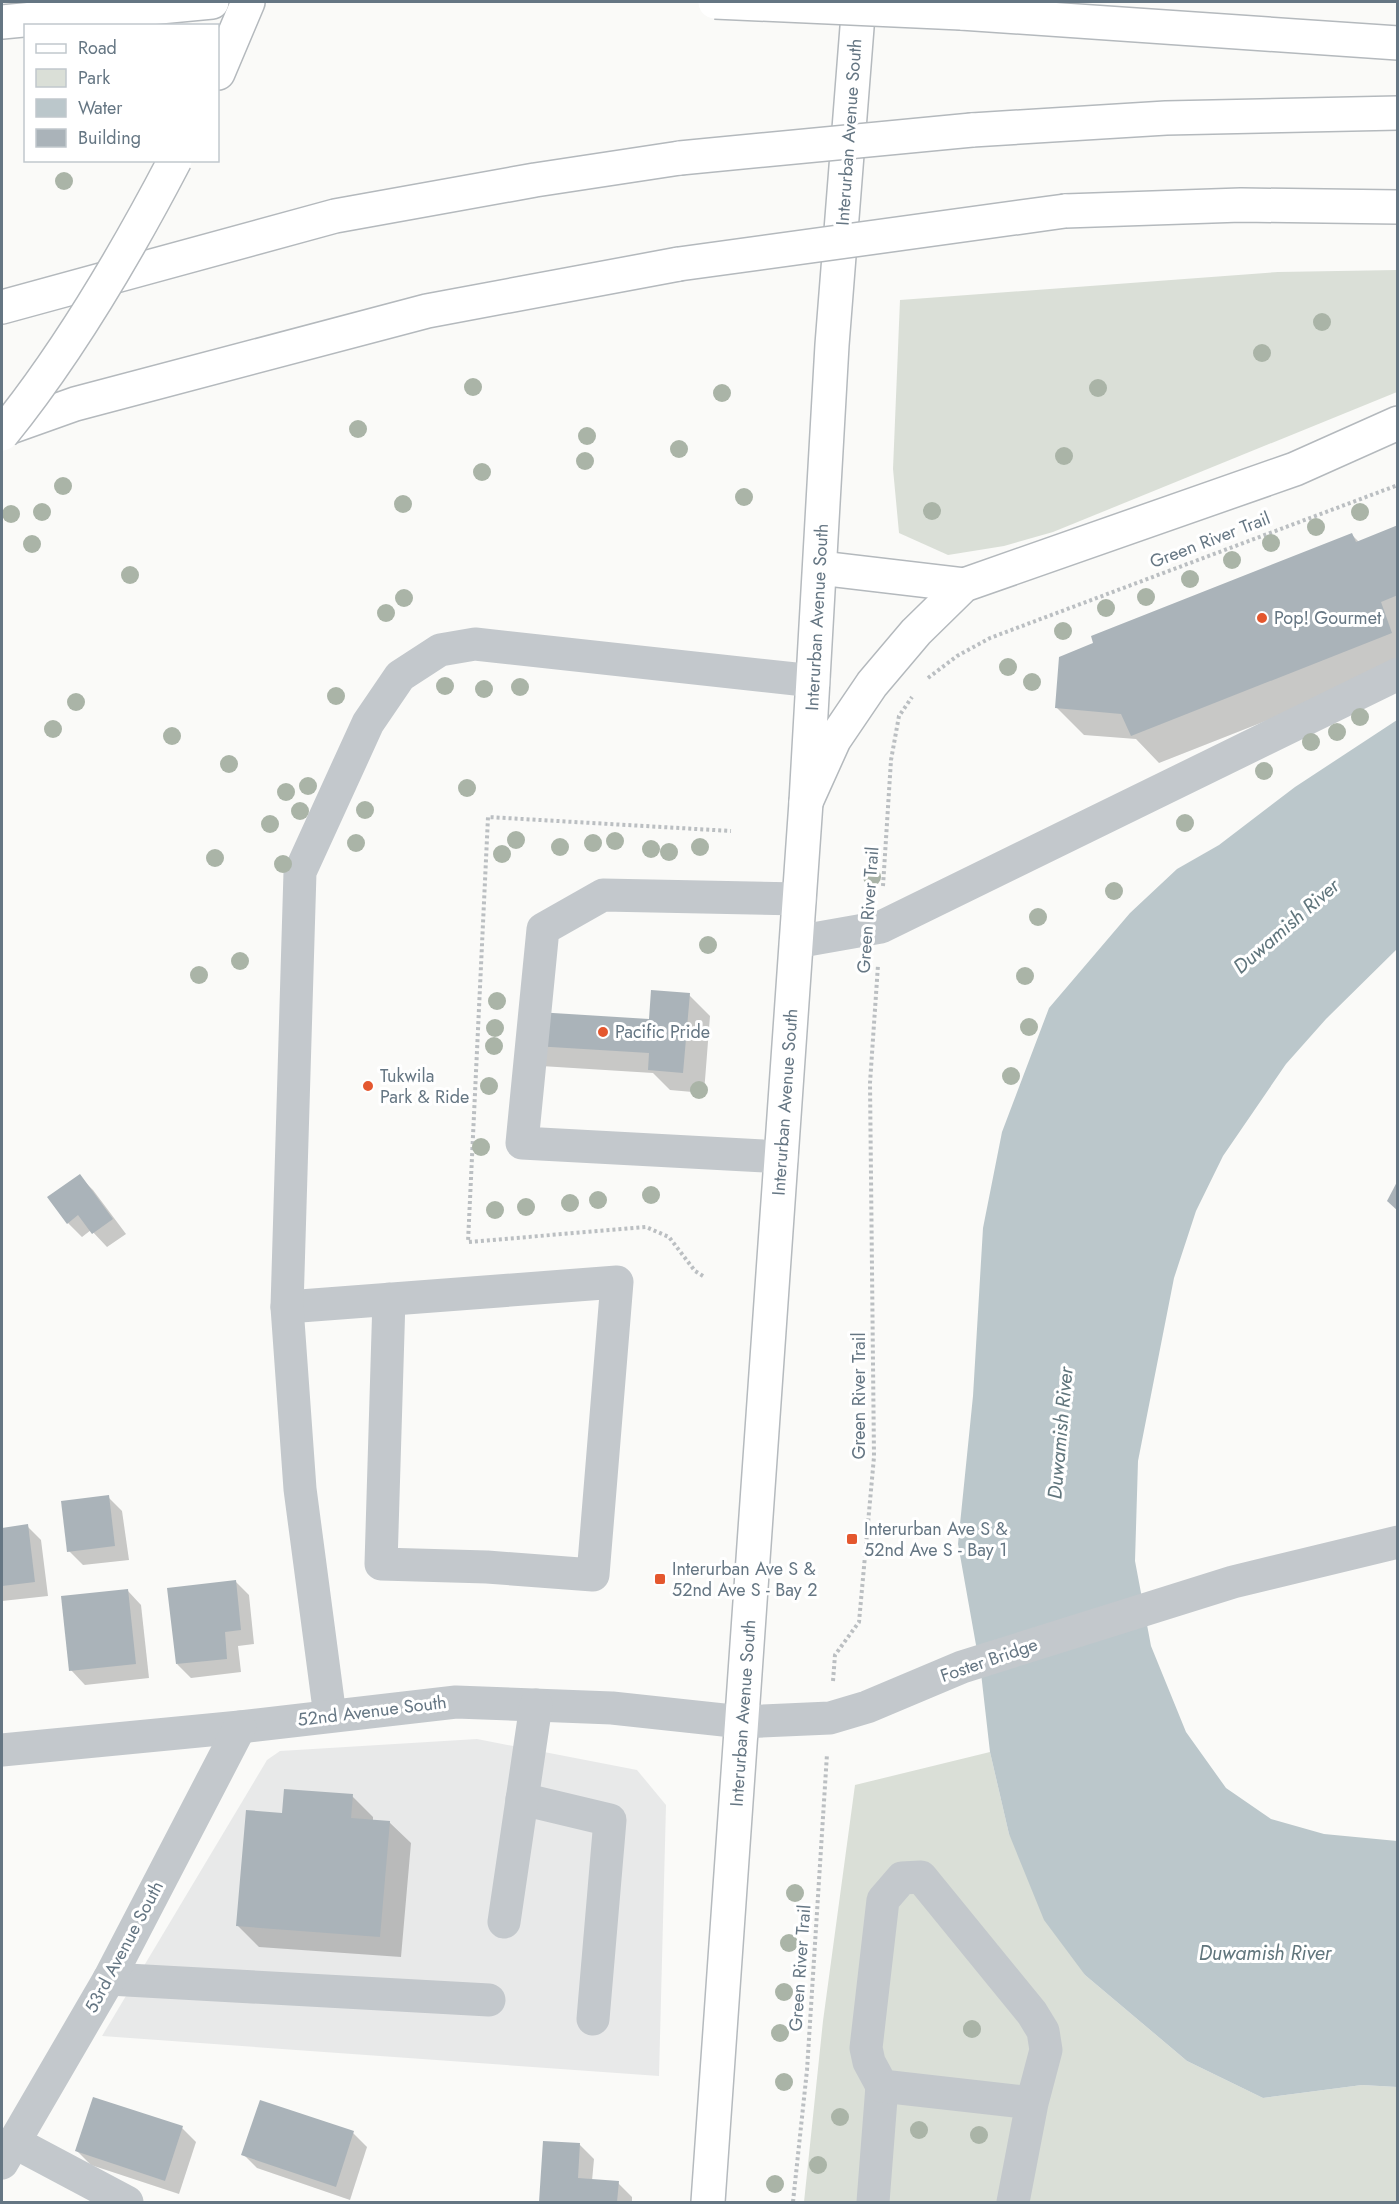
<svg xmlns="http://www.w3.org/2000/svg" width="1399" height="2204" font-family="Jost,sans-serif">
<rect width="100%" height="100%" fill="#fafaf8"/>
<polygon fill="#e8e9e9" points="477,1739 637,1770 666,1805 659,2076 102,2036 267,1760 280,1751"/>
<g fill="#dadfd7">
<polygon points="1397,270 1397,392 1053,532 1004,546 948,555 899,533 893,469 900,300 1278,272"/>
<polygon points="990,1752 1009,1834 1085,1975 1187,2061 1263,2098 1362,2085 1397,2087 1397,2202 804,2202 823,2021 855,1785"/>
</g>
<polygon fill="#bbc7cb" points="1397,720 1397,949 1326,1019 1286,1064 1223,1156 1196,1211 1174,1278 1138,1461 1135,1561 1151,1646 1186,1732 1226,1788 1271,1819 1324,1834 1397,1841 1397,2087 1362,2085 1263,2098 1187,2061 1085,1975 1044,1920 1009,1834 990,1752 981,1673 958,1544 973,1396 983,1228 1002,1132 1049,1008 1130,913 1177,869 1219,845 1295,787"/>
<g fill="#0003">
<polygon points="1398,527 1398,669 1159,763 1136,739 1084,735 1056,707 1351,534 1359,542"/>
<polygon points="689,995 710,1016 704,1093 670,1090 653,1073 541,1066 519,1045 650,1021"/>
<polygon points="79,1176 93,1190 126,1234 107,1247 91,1230 82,1237 68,1223"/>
<polygon points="108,1497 122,1511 129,1560 83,1565 69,1551"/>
<polygon points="27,1526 41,1540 48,1596 2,1601 2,1529"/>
<polygon points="235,1581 249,1595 254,1644 238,1646 241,1672 191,1678 177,1664"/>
<polygon points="127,1590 141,1605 149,1678 85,1685 71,1670"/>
<polygon points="352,1796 373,1817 373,1821 389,1822 411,1843 401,1957 259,1947 238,1926 283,1815"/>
<polygon points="182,2128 196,2142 179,2194 91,2165 77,2151"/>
<polygon points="353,2133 367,2147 350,2200 257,2168 243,2154"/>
<polygon points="544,2142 580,2145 594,2159 592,2181 618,2183 632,2197 632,2202 541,2202"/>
</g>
<g fill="#aab3b9">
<polygon points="1398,525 1398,595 1381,602 1392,633 1131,736 1121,714 1055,708 1059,657 1093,643 1091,636 1352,533 1356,542"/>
<polygon points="651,990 690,993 683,1073 648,1070 649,1053 518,1045 521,1011 649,1019"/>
<polygon points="80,1174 113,1219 92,1234 78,1215 67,1224 47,1197"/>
<polygon points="1398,1180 1398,1211 1387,1201"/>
<polygon points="109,1495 115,1546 67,1552 61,1501"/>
<polygon points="28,1524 35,1582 2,1586 2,1528"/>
<polygon points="236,1580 241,1630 225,1632 227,1659 176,1664 167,1588"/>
<polygon points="128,1589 136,1664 69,1671 61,1596"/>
<polygon points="284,1789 353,1794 351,1818 390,1821 380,1937 236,1926 246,1810 282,1813"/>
<polygon points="93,2097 183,2126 165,2181 75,2151"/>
<polygon points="260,2100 354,2131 336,2187 241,2155"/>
<polygon points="543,2141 580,2143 578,2178 619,2181 617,2202 539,2202"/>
</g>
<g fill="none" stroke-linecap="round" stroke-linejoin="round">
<g stroke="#b5babe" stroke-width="36">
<polyline id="major" points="708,2202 806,802 832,345 859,2"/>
</g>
<g stroke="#b4b9bd" stroke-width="36">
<g id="highway">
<polyline points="961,13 1398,43"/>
<polyline points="2,22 212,2"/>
<polyline points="218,73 248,2"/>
<polyline points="972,130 1166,118 1398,113"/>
<polyline points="1065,211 1241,205 1398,207"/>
<polyline points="2,307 335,216 535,180 680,158"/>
<polyline points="2,430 75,404 427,311 679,264"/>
<polyline points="820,568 964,585"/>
<polyline points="806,802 834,740 872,684 916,632 964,585 1295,469 1398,423"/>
</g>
</g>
<g stroke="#bbbfc2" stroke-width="4" stroke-dasharray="3 3" stroke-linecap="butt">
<polyline points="928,678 957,656 990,638 1398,485"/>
<polyline points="883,886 891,760 899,716 912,697"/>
<polyline points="703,1276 695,1271 669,1237 646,1227 468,1242 488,817 731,831"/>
<polyline points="833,1681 835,1655 859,1622 874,1457 870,1083 878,965"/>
<polyline points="793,2202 807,2070 827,1754"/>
</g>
<g stroke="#c3c8cc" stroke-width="33">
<polyline points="796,942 881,927 1398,674"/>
<polyline points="782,1157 522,1143 543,929 603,895 800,899"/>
<polyline points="287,1307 617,1282 593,1575 487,1567 381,1564 389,1299"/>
<polyline points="330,1716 300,1489 287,1307 300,872 368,723 400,676 440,650 475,644 814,681"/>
<polyline points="2,1750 240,1727 456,1702 612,1708 742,1722 830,1718 867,1707 962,1667 1233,1582 1398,1542"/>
<polyline points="522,1799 610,1820 593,2019"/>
<polyline points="504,1922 536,1705"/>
<polyline points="109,1979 489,2000"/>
<polyline points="14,2142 127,2202"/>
<polyline points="2,2163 109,1979 240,1727"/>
<polyline points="873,2202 882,2086"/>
<polyline points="1013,2202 1032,2103 1046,2050 1043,2031 1032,2013 921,1877 902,1878 883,1900 866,2048 869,2062 882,2086 1032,2103"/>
</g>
<use href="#major" stroke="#fff" stroke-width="33"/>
<use href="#highway" stroke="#fff" stroke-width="33"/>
<g stroke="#b4b9bd" stroke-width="36" stroke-linecap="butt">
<g id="highway-bridge">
<polyline points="715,2 961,13"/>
<polyline points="680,158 972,130"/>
<polyline points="679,264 1065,211"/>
<path d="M2,434C67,354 127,252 175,160"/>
</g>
</g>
<use href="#highway-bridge" stroke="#fff" stroke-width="33"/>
</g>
<g fill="#aab4a7">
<circle cx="64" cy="181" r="9"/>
<circle cx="1322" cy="322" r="9"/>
<circle cx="1262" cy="353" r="9"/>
<circle cx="473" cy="387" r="9"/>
<circle cx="1098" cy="388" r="9"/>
<circle cx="722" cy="393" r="9"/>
<circle cx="358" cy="429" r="9"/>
<circle cx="587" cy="436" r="9"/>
<circle cx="679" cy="449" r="9"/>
<circle cx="1064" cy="456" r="9"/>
<circle cx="585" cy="461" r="9"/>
<circle cx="482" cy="472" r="9"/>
<circle cx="63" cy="486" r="9"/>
<circle cx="744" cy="497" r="9"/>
<circle cx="403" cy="504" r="9"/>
<circle cx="932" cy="511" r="9"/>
<circle cx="42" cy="512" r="9"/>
<circle cx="1360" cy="512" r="9"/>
<circle cx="11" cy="514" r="9"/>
<circle cx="1316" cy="527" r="9"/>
<circle cx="1271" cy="543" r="9"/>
<circle cx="32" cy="544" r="9"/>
<circle cx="1232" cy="560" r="9"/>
<circle cx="130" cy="575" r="9"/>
<circle cx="1190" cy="579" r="9"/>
<circle cx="1146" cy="597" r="9"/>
<circle cx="404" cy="598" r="9"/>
<circle cx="1106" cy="608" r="9"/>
<circle cx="386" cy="613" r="9"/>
<circle cx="1063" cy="631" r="9"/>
<circle cx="1008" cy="667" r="9"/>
<circle cx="1032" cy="682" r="9"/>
<circle cx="445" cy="686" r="9"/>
<circle cx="520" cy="687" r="9"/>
<circle cx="484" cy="689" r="9"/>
<circle cx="336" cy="696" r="9"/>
<circle cx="76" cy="702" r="9"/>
<circle cx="1360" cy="717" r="9"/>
<circle cx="53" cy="729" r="9"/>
<circle cx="1337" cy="732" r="9"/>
<circle cx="172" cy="736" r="9"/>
<circle cx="1311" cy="742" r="9"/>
<circle cx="229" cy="764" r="9"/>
<circle cx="1264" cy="771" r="9"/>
<circle cx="308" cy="786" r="9"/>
<circle cx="467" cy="788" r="9"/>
<circle cx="286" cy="792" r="9"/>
<circle cx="365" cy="810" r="9"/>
<circle cx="300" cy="811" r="9"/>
<circle cx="1185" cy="823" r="9"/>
<circle cx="270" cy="824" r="9"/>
<circle cx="516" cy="840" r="9"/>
<circle cx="615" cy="841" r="9"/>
<circle cx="356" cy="843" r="9"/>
<circle cx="593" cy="843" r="9"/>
<circle cx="560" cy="847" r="9"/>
<circle cx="700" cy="847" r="9"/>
<circle cx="651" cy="849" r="9"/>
<circle cx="669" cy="852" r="9"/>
<circle cx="502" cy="854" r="9"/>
<circle cx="215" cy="858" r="9"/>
<circle cx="283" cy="864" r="9"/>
<circle cx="872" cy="877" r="9"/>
<circle cx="1114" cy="891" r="9"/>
<circle cx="1038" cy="917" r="9"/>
<circle cx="708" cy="945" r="9"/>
<circle cx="240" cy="961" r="9"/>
<circle cx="199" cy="975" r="9"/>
<circle cx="1025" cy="976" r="9"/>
<circle cx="497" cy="1001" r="9"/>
<circle cx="1029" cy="1027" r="9"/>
<circle cx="495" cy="1028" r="9"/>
<circle cx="494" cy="1046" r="9"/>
<circle cx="1011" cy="1076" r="9"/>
<circle cx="489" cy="1086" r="9"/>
<circle cx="699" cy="1090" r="9"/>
<circle cx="481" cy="1147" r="9"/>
<circle cx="651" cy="1195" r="9"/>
<circle cx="598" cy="1200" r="9"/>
<circle cx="570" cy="1203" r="9"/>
<circle cx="526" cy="1207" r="9"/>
<circle cx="495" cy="1210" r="9"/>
<circle cx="795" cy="1893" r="9"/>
<circle cx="789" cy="1943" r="9"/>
<circle cx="784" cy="1992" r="9"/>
<circle cx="972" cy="2029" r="9"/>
<circle cx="780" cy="2033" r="9"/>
<circle cx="784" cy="2082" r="9"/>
<circle cx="840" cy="2117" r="9"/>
<circle cx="919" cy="2130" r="9"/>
<circle cx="979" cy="2135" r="9"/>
<circle cx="818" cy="2165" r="9"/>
<circle cx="775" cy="2184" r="9"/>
</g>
<g fill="#e4572e" stroke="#fff" stroke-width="2">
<circle cx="1262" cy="618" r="6"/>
<circle cx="603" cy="1032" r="6"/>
<circle cx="368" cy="1086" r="6"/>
<rect x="846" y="1533" width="12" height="12" rx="3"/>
<rect x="654" y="1573" width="12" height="12" rx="3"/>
</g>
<g text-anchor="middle" stroke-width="6" stroke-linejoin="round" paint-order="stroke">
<g font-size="18" fill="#657683" stroke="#fff">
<text transform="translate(849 132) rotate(-86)" y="6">Interurban Avenue South</text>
<text transform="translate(1210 540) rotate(-21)" y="6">Green River Trail</text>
<text transform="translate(817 617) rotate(-87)" y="6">Interurban Avenue South</text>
<text transform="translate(868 910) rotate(-86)" y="6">Green River Trail</text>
<text transform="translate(785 1102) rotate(-86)" y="6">Interurban Avenue South</text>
<text transform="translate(859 1396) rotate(-90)" y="6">Green River Trail</text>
<text transform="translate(989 1660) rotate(-19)" y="6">Foster Bridge</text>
<text transform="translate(372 1711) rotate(-7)" y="6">52nd Avenue South</text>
<text transform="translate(743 1713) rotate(-86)" y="6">Interurban Avenue South</text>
<text transform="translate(124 1947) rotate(-62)" y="6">53rd Avenue South</text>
<text transform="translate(800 1968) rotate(-86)" y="6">Green River Trail</text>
</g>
<g font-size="18" fill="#657683" stroke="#fff" text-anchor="start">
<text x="1274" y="624">Pop! Gourmet</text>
<text x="615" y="1038">Pacific Pride</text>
<text x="380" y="1082">Tukwila<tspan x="380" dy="21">Park &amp; Ride</tspan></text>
<text x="864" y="1535">Interurban Ave S &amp;<tspan x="864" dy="21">52nd Ave S - Bay 1</tspan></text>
<text x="672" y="1575">Interurban Ave S &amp;<tspan x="672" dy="21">52nd Ave S - Bay 2</tspan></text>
</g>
<g font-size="20" font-style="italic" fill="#60757c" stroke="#fff">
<text transform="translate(1286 926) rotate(-41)" y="7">Duwamish River</text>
<text transform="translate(1060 1433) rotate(-85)" y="7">Duwamish River</text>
<text x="1265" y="1960">Duwamish River</text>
</g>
</g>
<rect width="1399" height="2204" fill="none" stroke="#657683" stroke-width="6"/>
<rect x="24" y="24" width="195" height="138" fill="#ffffff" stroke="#c1c8cd" stroke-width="1.5"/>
<rect x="36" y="44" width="30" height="9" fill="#ffffff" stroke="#c1c8cd" stroke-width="1.5"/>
<text x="78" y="54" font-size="18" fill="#657683">Road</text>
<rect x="36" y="69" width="30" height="18" fill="#dadfd7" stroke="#c1c8cd" stroke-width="1.5"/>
<text x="78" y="84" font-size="18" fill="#657683">Park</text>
<rect x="36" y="99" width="30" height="18" fill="#bbc7cb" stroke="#c1c8cd" stroke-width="1.5"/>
<text x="78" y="114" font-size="18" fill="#657683">Water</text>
<rect x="36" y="129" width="30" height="18" fill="#aab3b9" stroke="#c1c8cd" stroke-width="1.5"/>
<text x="78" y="144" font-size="18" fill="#657683">Building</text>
</svg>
